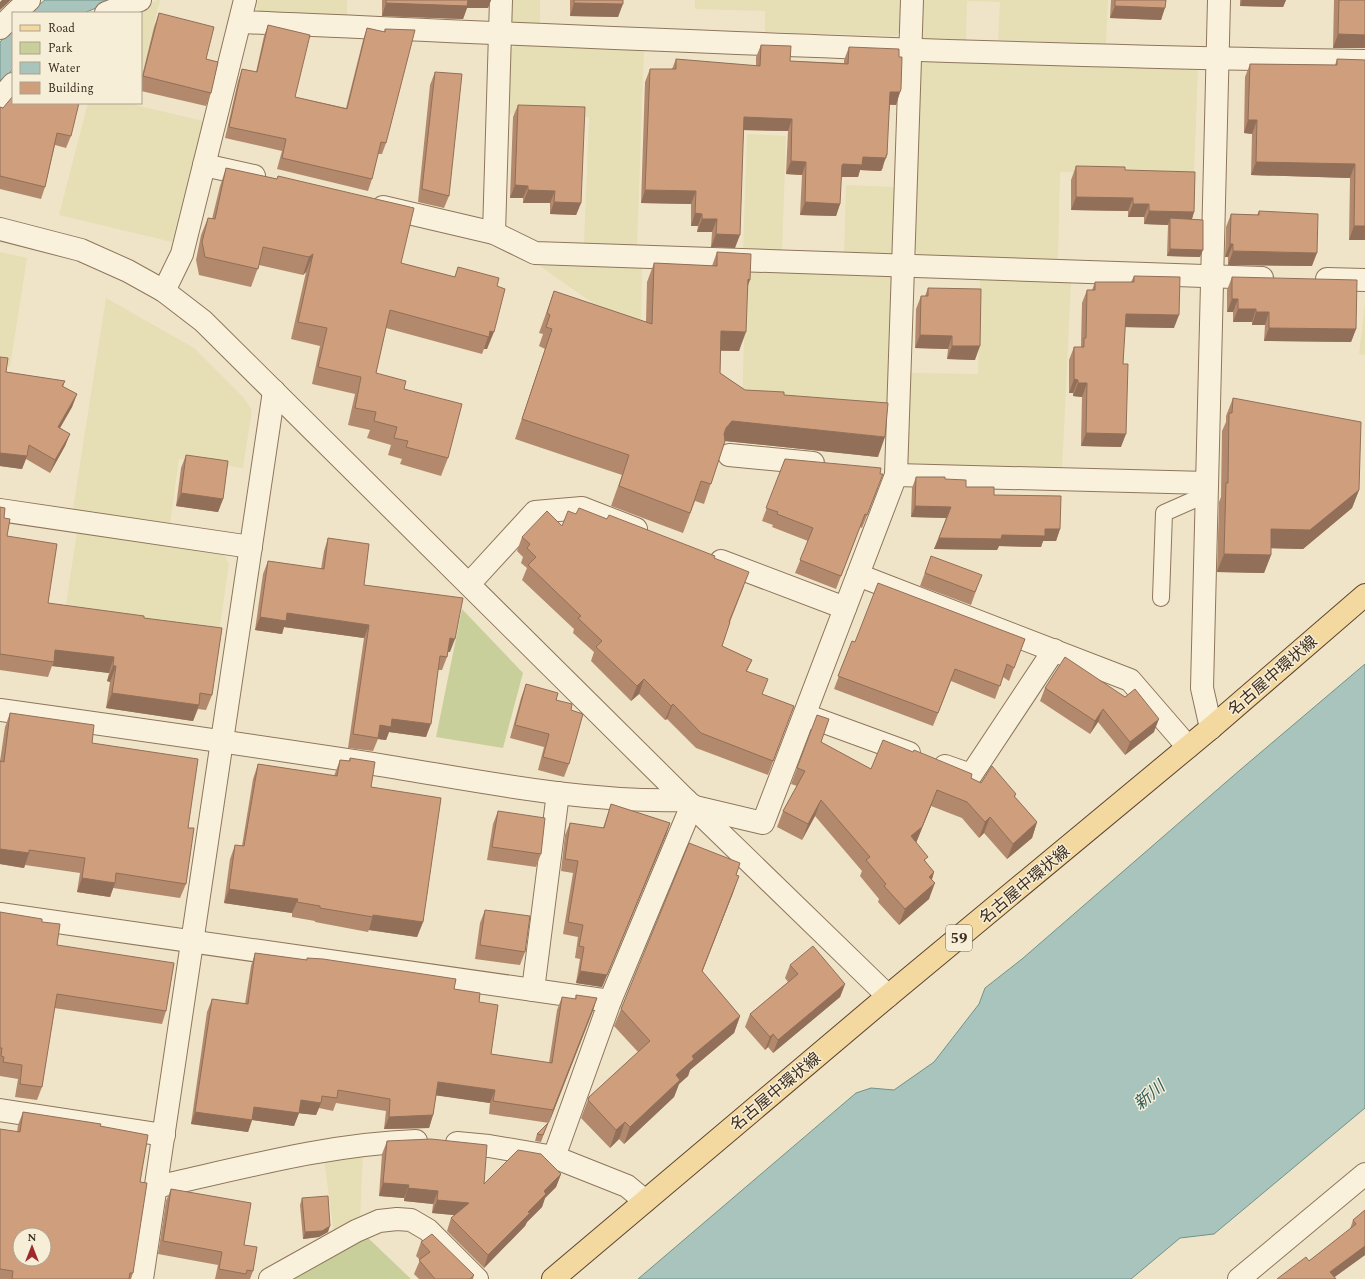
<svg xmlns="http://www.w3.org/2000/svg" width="1365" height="1279" font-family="Spectral,'Noto Sans JP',serif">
<rect width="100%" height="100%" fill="#f0e4c8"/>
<g fill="#e6deb5">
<polygon points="158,0 160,0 141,78 141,13 128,13"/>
<polygon points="258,0 347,0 347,15 259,12 256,6"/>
<polygon points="512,0 540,0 540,23 511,23"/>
<polygon points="695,0 901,0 900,32 895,36 765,32 765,11 695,9"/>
<polygon points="923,0 1108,0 1106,44 998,40 1000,2 967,1 966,41 925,40 921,36"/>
<polygon points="518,44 644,48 637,246 584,244 589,117 508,114 510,50"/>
<polygon points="924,58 1198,68 1194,175 1060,172 1058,260 919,256 914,248 921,62"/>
<polygon points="88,103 135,103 135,105 203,121 172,242 59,215"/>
<polygon points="747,134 786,136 782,252 743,251"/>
<polygon points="846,185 896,187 893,256 844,254"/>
<polygon points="0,252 27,258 10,367 0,365"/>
<polygon points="540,266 642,267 641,337"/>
<polygon points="746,270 893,275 888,420 742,408"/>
<polygon points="980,278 1071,282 1062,471 914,467 906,463 910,373 978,374"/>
<polygon points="106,298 194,348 243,397 252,410 243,468 179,459 170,524 73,509"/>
<polygon points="1365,303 1365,355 1359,354"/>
<polygon points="77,531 223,553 229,564 218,641 64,618"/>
<polygon points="363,1151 360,1222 334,1235 324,1159"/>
</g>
<g fill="#c9cf9b">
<polygon points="462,609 523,673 503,748 436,737"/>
<polygon points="366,1236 411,1279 290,1279"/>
</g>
<g fill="#a9c4bc" stroke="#6f938a">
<polygon points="45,0 115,0 84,13 29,13"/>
<polygon points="13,28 13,69 0,83 0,42"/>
<polygon points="1365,664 1365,1108 1214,1234 1180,1238 1131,1279 638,1279 856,1093 871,1088 894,1090 934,1062 979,1004 985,988 1022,959 1240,770"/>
</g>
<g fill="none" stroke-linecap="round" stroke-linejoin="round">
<g stroke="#8d765c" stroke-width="18">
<polyline id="service" points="1161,598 1164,513 1207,494"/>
</g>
<g stroke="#8d765c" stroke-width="24">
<g id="minor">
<polyline points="15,13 29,0"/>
<polyline points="106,13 140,0"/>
<path d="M240,22C615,38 990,56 1365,61"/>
<polyline points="0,28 13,15"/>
<polyline points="0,99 13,84"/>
<polyline points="204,165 254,176"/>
<polyline points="383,207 494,233 535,253 1262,278"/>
<polyline points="494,233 501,0"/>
<polyline points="1327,279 1365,280"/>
<polyline points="164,291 182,254 245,0"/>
<polyline points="729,455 813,463"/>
<polyline points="896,475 1207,483"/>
<polyline points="0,510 251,547"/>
<polyline points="721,561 845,608"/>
<polyline points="858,575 1130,680 1188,747"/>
<polyline points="469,584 535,512 582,508 636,529"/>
<path d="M0,710C129,728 257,746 386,766C485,782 585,803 686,800"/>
<polyline points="805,715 909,753"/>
<polyline points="1211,728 1202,688 1219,0"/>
<polyline points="945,766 971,775 1054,650"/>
<polyline points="695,807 763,823 896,475 912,0"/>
<polyline points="0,914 610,1001 554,1157"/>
<polyline points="533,990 558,793"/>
<polyline points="610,1001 692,805"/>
<polyline points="0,1110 164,1135"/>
<polyline points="457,1143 489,1146 554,1157 627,1186 645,1201"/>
<path d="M156,1187C242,1168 328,1144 416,1141"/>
<polyline points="142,1279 274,391"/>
<polyline points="270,1279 356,1231 379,1221 397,1219 411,1220 428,1230 477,1279"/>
<polyline points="1239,1279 1365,1174"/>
</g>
</g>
<g stroke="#8d765c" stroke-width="24">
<polyline id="tertiary" points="0,229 81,250 128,271 164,291 203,321 686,800 888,996"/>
</g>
<g stroke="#5b4430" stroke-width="24">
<polyline id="primary" points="553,1279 888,996 1211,728 1365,595"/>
</g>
<use href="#service" stroke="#faf1dc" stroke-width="16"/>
<use href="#minor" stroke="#faf1dc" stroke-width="22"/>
<use href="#tertiary" stroke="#faf1dc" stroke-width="22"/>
<use href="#primary" stroke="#f3d9a0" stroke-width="22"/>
</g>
<g fill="#b2896c">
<polygon points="382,0 491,0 488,8 467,8 463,19 382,16"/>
<polygon points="570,0 623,0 618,17 570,16"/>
<polygon points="1111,0 1166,0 1161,20 1110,18"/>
<polygon points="1240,0 1286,0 1283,7 1240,6"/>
<polygon points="1334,0 1365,0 1365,48 1333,48"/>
<polygon points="159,13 206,59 211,93 206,106 141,91 141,80 154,27"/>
<polygon points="268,25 295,97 346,108 363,40 367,28 384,32 385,29 386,143 382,154 378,154 372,179 368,191 277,169 282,151 225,138 238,81 242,69 256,72 264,36"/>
<polygon points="761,45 790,61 844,63 844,60 849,47 899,57 900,92 896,105 890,105 883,168 881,171 860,170 858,177 841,177 840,204 836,216 800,215 802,175 786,174 788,131 744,130 735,248 711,247 712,232 697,232 698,226 691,226 691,204 641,203 645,82 650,69 672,69 676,59 756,66 756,57"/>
<polygon points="1337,59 1365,60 1365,240 1349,240 1350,178 1251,175 1252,134 1244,133 1245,77 1250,64 1335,65"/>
<polygon points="435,72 449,196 444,208 418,202 430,85"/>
<polygon points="518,105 581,203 576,215 550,214 550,203 523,203 523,198 510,198 513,117"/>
<polygon points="0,107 71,136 66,148 55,145 45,187 41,199 0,189"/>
<polygon points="1076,166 1125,170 1194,212 1192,219 1200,257 1167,256 1168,225 1144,224 1144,217 1128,217 1128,211 1071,210 1071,180"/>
<polygon points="226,168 277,179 278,176 401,263 455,277 458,267 497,286 487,349 484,349 482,354 386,328 376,373 404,389 448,458 441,476 400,464 402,459 388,455 391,445 367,438 370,430 348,425 355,394 312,384 320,346 291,339 306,272 303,275 259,265 251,287 199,275 196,260 201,235 208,218 212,219 220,186"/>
<polygon points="1259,211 1312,266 1228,265 1228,257 1225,257 1226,227 1231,214 1257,215"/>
<polygon points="717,252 748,287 739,351 721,351 720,373 745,390 784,395 878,457 725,441 704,504 695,501 683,533 611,506 622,475 515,439 545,349 539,346 543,334 539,333 554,291 646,322 647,282 654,263 712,266"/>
<polygon points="1134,276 1174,328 1125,327 1123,364 1121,447 1081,446 1082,397 1073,396 1073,393 1069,393 1069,360 1074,347 1081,347 1081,345 1082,303 1087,290 1092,290 1095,282 1131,282"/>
<polygon points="1232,277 1356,329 1351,342 1264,341 1265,325 1252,325 1252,322 1233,322 1233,312 1227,312 1227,290"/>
<polygon points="928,288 975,360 947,359 948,349 915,348 916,309 921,296 925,296"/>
<polygon points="0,357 6,372 65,381 63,387 77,394 72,407 60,428 70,434 65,446 50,473 26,459 22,469 0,466"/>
<polygon points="1233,398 1359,490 1352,508 1303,549 1271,548 1271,555 1264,573 1217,572 1219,502 1221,497 1222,431 1226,422 1226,416"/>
<polygon points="186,455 223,499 218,512 176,506 181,468"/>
<polygon points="785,459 878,488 862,528 860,527 836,589 795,573 808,541 772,527 773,525 762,521"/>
<polygon points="916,477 945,479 966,487 994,495 1060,529 1056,541 1043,541 1041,547 999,546 997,550 934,549 946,518 911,517 912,488"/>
<polygon points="0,507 4,518 7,536 48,603 144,618 212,695 206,710 198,709 193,721 106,708 110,682 107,681 109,673 52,666 48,677 0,670"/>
<polygon points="576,514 607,519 714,558 744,586 730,622 722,646 752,660 747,671 762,694 794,706 768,775 696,748 667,719 665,720 639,694 631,701 591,661 594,652 573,633 574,629 522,580 527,568 521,563 523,557 517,551 522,537 562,526"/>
<polygon points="328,538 364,585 450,652 448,652 447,657 442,670 438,670 426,737 389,732 386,740 378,739 373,751 348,748 364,638 284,627 282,634 255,630 263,574 268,561 321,569 324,551"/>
<polygon points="931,556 977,588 971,605 920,586"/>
<polygon points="1025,639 1009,681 1003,677 995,699 951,681 933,726 834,689 852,641 855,642"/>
<polygon points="526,684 556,700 571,710 569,764 564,777 538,770 544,747 510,738 521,698"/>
<polygon points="1045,688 1125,697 1154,732 1125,755 1098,722 1090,734 1040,701"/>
<polygon points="10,713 92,743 188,828 186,884 180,898 113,888 110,897 77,892 80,873 25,865 24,868 0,864 0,761 5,727"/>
<polygon points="821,742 871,769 971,778 981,783 1016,794 1015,797 1037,822 1032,838 1007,859 984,833 979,838 962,818 931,806 916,843 926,862 934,872 932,880 929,899 899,925 878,902 879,899 860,876 862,871 815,816 802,840 777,827 783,811 797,786 791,784 797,768"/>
<polygon points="350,758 371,787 423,922 417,937 369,930 368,932 315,922 315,921 292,917 292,913 224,903 230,859 235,845 242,846 253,779 258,764 334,776 340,760 349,761"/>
<polygon points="611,804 670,823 666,835 602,987 576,983 580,959 575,958 578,937 563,934 573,873 561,871 565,835 570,823 603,828"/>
<polygon points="498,811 541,854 536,867 487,860 493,824"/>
<polygon points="736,875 733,893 702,971 740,1016 734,1033 690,1070 688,1076 679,1084 674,1097 624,1144 619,1139 610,1148 581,1118 589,1097 638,1052 614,1026 621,1009"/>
<polygon points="485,910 525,952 520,965 475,959 480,923"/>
<polygon points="0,912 42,922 57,945 166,1011 162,1024 54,1008 42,1087 37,1100 15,1097 18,1079 0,1076"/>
<polygon points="255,953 307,960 307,958 454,989 479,1002 491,1054 549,1063 557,1010 562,997 575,999 576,995 597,998 549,1123 489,1114 490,1103 436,1095 433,1115 429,1128 384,1129 386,1111 336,1103 333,1111 319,1108 316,1115 299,1113 294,1126 252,1120 248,1132 191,1124 207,1012 212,999 245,1004 251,966"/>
<polygon points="790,965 845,984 840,997 773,1053 768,1047 765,1050 745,1027 750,1014 788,982 785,978"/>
<polygon points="23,1112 100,1126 140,1182 133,1273 131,1279 0,1279 0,1129 17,1132 18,1125"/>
<polygon points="548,1123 541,1142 535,1141 537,1134"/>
<polygon points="387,1141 484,1184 561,1174 556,1187 545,1198 542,1207 527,1222 525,1226 484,1268 447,1231 451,1218 454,1215 432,1213 433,1204 404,1201 404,1198 379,1196 382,1154"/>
<polygon points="171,1189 244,1245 253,1271 250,1279 215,1279 218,1265 158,1254 166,1201"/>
<polygon points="302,1198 328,1232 319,1237 303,1239 300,1205"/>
<polygon points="1365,1210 1365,1255 1334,1277 1309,1261 1350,1229 1353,1220"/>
<polygon points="421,1242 474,1275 473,1279 419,1279 414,1274 420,1260 416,1256"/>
</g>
<g fill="#916f58">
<polygon points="2,0 11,0 0,10 0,2"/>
<polygon points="466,0 491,0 488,8 467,8 463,19 382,16 386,3"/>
<polygon points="1242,0 1286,0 1283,7 1240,6"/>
<polygon points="574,3 623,4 618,17 570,16"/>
<polygon points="1115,6 1165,8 1161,20 1110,18"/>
<polygon points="1338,34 1365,35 1365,48 1333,48"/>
<polygon points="890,92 900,92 896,105 886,104"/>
<polygon points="744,117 792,119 788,131 740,130"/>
<polygon points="1248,120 1257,120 1252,134 1244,133"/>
<polygon points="887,155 881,171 860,170 858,177 838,177 842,165 843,164 863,157"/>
<polygon points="791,161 806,162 802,175 786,174"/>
<polygon points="1256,162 1355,164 1350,178 1251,175"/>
<polygon points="515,185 528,186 523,198 510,198"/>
<polygon points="528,190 555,191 550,203 523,203"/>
<polygon points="645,190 696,191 691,204 641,203"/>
<polygon points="1076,197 1133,198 1128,211 1071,210"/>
<polygon points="554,202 581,203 576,215 550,214"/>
<polygon points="805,202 840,204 836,216 800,215"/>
<polygon points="1133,204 1149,204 1144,217 1128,217"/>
<polygon points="1149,211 1194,212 1190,225 1170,218 1168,225 1144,224"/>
<polygon points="695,213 702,214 698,226 691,226"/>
<polygon points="702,219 717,219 712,232 697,232"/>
<polygon points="1354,226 1365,226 1365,240 1349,240"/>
<polygon points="716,234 740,235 735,248 711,247"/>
<polygon points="1230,244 1233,244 1228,257 1225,257"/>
<polygon points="1170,249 1203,250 1200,257 1167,256"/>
<polygon points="1233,251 1317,253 1312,266 1228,265"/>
<polygon points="313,254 306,272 303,275 309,257"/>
<polygon points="748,279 750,280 743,299"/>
<polygon points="1232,299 1238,299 1233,312 1227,312"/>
<polygon points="1238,309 1256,309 1252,322 1233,322"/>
<polygon points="1256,312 1269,312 1265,325 1252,325"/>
<polygon points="1126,314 1179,315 1174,328 1121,327"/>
<polygon points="1269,328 1356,329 1351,342 1264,341"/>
<polygon points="490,331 494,332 487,349 484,349"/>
<polygon points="721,331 746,332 739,351 714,350"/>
<polygon points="920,335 952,336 948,349 915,348"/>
<polygon points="952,346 980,346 975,360 947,359"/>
<polygon points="1074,379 1078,380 1073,393 1069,393"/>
<polygon points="1078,383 1087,383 1082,397 1073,396"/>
<polygon points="77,394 72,407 53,440 58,427"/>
<polygon points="732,421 885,437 878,457 725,441 719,448 726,428"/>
<polygon points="1086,433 1126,434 1121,447 1081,446"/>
<polygon points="70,434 65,446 50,473 55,460"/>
<polygon points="0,453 27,456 22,469 0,466"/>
<polygon points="1359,490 1352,508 1303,549 1265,548 1271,529"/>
<polygon points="181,493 223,499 218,512 176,506"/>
<polygon points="915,506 951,507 946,518 911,517"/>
<polygon points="1045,529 1060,529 1056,541 1043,541 1041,547 999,546 997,550 934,549 939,538 1002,535"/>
<polygon points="1224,554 1271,555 1264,573 1217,572"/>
<polygon points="287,613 369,625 364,638 284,627 282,634 255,630 260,617"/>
<polygon points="450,638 455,639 450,652 445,651"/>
<polygon points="55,650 114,657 109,673 52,666 54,662"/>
<polygon points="113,666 116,666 110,682 107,681"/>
<polygon points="644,679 639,694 631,701 637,686"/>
<polygon points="112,693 199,705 193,721 106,708"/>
<polygon points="673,704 667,719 665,720 671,706"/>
<polygon points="1103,709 1098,722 1090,734 1095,721"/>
<polygon points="392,719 431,724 426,737 389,732 386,740 378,739 380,725"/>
<polygon points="1159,719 1154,732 1125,755 1130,742"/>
<polygon points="937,790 931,806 916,843 911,836"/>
<polygon points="821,800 815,816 802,840 808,824"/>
<polygon points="990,817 984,833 979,838 985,822"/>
<polygon points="1037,822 1032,838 1007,859 1013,844"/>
<polygon points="670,823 666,835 602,987 576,983 580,971"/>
<polygon points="0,849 29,853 24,868 0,864"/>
<polygon points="934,872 929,888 929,877"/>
<polygon points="739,876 733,893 696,988 702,971"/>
<polygon points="82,878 115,883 110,897 77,892"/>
<polygon points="935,883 929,899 899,925 905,909"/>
<polygon points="229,889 298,899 292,913 224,903"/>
<polygon points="373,915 423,922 417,937 369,930"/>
<polygon points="845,984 840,997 773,1053 778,1040"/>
<polygon points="597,998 593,1011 549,1123 553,1110"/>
<polygon points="740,1016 734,1033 690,1070 688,1076 679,1084 674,1097 624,1144 630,1127 692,1056"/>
<polygon points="773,1034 768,1047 765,1050 770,1037"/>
<polygon points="438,1082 495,1090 490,1103 433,1095"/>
<polygon points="301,1100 321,1103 316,1115 296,1113"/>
<polygon points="254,1107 299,1113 294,1126 252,1120 248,1132 191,1124 195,1112"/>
<polygon points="433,1115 429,1128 384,1129 389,1117"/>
<polygon points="625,1122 619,1139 610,1148 616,1130"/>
<polygon points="561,1174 556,1187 545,1198 542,1207 527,1222 525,1226 484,1268 488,1255 544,1191"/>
<polygon points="383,1183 409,1185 404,1198 379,1196"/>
<polygon points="408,1188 438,1191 433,1204 404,1201"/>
<polygon points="437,1200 469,1203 464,1216 432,1213"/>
<polygon points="330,1226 328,1232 319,1237 303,1239 305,1232"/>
<polygon points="1365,1246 1365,1255 1332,1279 1330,1272"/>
</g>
<g fill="#cf9f7d" stroke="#916f58" fill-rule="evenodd">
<polygon points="386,0 468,0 467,6 386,3"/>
<polygon points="574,0 623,0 623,4 574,3"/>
<polygon points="1115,0 1166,0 1165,8 1115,6"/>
<polygon points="1339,0 1365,0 1365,35 1338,34"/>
<polygon points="159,13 214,27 206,59 218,62 211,93 143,76"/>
<polygon points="268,25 310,35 295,97 347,109 367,28 385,32 385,29 415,30 386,143 381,142 372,179 282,158 286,139 229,127 242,69 257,72"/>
<polygon points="761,45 791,46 790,61 848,64 849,47 899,49 899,57 902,57 901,89 900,92 890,92 887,155 886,155 886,158 863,157 862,165 843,164 842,165 840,204 805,202 806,162 791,161 792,119 744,117 740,235 716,234 717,219 702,219 702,214 695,213 696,191 645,190 650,69 676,69 676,59 760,66"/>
<polygon points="1337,59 1365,60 1365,226 1354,226 1355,164 1256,162 1257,120 1248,120 1250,64 1337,65"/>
<polygon points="435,72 462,74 449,196 422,189"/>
<polygon points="13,96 13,103 79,103 71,136 57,133 45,187 0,176 0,107 3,108"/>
<polygon points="518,105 585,107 581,203 554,202 555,191 528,190 528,186 515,185"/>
<polygon points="1076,166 1125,167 1125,170 1195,172 1194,212 1149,211 1149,204 1133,204 1133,198 1076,197"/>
<polygon points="226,168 277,179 278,176 414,208 401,263 455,277 458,267 499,278 497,286 505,289 494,332 490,331 489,337 390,310 376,373 406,381 404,389 462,404 448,458 406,447 408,441 394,438 397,427 374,421 376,412 355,408 361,377 318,367 327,328 298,322 313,254 309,257 263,247 258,269 205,257 202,242 208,218 215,219"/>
<polygon points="1259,211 1318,214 1317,253 1233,251 1233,244 1230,244 1231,214 1259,215"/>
<polygon points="1170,218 1203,220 1203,250 1170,249"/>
<polygon points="717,252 751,254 750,280 748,279 746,332 721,331 720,373 745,390 784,392 784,395 888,403 885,437 732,421 726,428 724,434 725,441 711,484 701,481 690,513 619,486 629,455 522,419 552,329 546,327 550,315 547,313 554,291 652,324 654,263 717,266"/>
<polygon points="1134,276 1180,277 1179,315 1126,314 1123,364 1128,364 1126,434 1086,433 1087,383 1078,383 1078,380 1074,379 1074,347 1084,347 1084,338 1086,338 1087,290 1095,290 1095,282 1134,282"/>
<polygon points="1232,277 1357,280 1356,329 1269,328 1269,312 1256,312 1256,309 1238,309 1238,299 1232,299"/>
<polygon points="928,288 981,289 980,346 952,346 952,336 920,335 921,296 928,296"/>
<polygon points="0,357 8,358 6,372 65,381 62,386 77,394 58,427 70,434 55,460 29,445 27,456 0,453"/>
<polygon points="1233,398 1361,422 1359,490 1310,530 1271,529 1271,555 1224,554 1226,483 1228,483 1229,413 1232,413"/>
<polygon points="186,455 228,461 223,499 181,493"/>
<polygon points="785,459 881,468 880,474 883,474 867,515 865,514 841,576 800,560 813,528 777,514 778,512 766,508"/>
<polygon points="916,477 945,477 945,479 966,480 966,487 994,487 994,495 1061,496 1060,529 1045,529 1045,536 1002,535 1001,539 939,538 951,507 915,506"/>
<polygon points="0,507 5,508 4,518 10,519 7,536 57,544 48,603 144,616 144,618 222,628 212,695 200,693 199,705 112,693 116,666 113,666 114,657 55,650 54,662 0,654"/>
<polygon points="579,508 607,519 609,515 715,556 714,558 749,572 729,622 730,622 722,646 752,660 746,671 768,679 762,694 794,706 773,761 701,733 673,704 671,706 644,679 637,686 596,647 602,641 578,618 581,616 528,565 536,557 527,548 530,544 522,537 547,511 562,526 568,511 576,514"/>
<polygon points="328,538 369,544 364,585 463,598 455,639 450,638 447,657 440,656 431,724 392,719 391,727 380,725 378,738 353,734 369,625 287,613 286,621 260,617 268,561 324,569"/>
<polygon points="931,556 982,575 975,592 925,573"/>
<polygon points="878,583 1025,639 1014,668 1007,664 1000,686 955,669 938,713 838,676 852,641 855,642"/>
<polygon points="1065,657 1125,697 1135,689 1159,719 1130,742 1103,709 1095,721 1045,688"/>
<polygon points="526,684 558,693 556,700 572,704 571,710 583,714 569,764 543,757 549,734 515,725"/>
<polygon points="10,713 94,725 92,743 198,759 188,828 194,828 186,884 116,873 115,883 82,878 85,858 29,850 29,853 0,849 0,761 4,762"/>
<polygon points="817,715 829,719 821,742 871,769 883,740 913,752 914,750 972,774 971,778 981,783 992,766 1016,794 1014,796 1037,822 1013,844 990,817 985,822 967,802 937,790 922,827 911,836 928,857 924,860 934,872 929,877 935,883 905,909 884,886 886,884 866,860 870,857 821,800 808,824 783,811 805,771 797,768"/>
<polygon points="350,758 375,762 371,787 441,798 423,922 373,915 373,917 320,908 320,906 297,902 298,899 229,889 235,845 244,846 258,764 337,776 340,760 350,761"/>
<polygon points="611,804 670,823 607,975 580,971 584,947 579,946 583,925 568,922 578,861 565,859 570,823 604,828"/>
<polygon points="498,811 545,818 541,854 492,847"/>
<polygon points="689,843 740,863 736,875 739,876 702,971 740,1016 692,1056 694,1059 676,1075 680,1080 630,1127 625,1122 616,1130 588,1100 589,1097 650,1041 621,1009"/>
<polygon points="485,910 530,916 525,952 480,945"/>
<polygon points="0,912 42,919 42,922 60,924 57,945 174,963 166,1011 57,994 42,1087 20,1084 22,1065 3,1062 4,1057 1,1056 2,1048 0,1048"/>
<polygon points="813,946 845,984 778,1040 773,1034 770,1037 750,1014 798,974 790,965"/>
<polygon points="255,953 307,960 307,958 323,959 456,979 454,989 480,993 479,1002 498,1005 491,1054 552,1063 562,997 576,999 576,995 597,998 553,1110 493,1101 495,1090 438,1082 433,1115 389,1117 390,1099 338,1090 337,1098 322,1096 321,1103 301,1100 299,1113 254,1107 252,1120 195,1112 212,999 248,1004"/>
<path d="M23,1112L101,1124L100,1126L148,1135L140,1182L147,1183L133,1273H130L129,1279H12L13,1271L0,1269V1129L20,1132ZM20,1235H44V1259H20Z"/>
<polygon points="548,1123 543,1135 537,1134"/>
<polygon points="431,1139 487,1145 484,1184 518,1150 541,1154 561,1174 544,1191 546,1194 528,1212 530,1213 488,1255 451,1218 469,1203 437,1200 438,1191 408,1188 409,1185 383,1183 387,1141"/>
<polygon points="171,1189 251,1203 244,1245 257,1247 253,1271 247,1270 246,1274 219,1269 222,1252 163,1241"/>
<polygon points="328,1196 330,1226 322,1231 305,1232 302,1198"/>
<polygon points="1365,1210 1365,1246 1330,1272 1336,1279 1277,1279 1306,1257 1309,1261 1356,1224 1353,1220"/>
<polygon points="432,1234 474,1275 470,1279 435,1279 419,1260 430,1252 421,1242"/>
</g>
<g text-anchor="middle" stroke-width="3" stroke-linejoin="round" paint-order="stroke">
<rect fill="#f7eed8" stroke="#756857" stroke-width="1" x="946" y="925" width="26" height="26" rx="3"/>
<g font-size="15" font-weight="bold" fill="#3d2e20">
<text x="959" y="943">59</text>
</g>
<g font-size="16" fill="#3d2e20" stroke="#f7eed8">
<text transform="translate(1272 675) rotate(-41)" y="6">名古屋中環状線</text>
<text transform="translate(1024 884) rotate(-40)" y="6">名古屋中環状線</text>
<text transform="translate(775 1091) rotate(-40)" y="6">名古屋中環状線</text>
</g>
<g font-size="17" font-style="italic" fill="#2f5d5a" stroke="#f7eed8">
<text transform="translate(1149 1095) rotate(-40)" y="6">新川</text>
</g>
</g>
<rect x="12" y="12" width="130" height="92" fill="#f7eed8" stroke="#ada18e"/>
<rect x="20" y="25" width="20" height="6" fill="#f3d9a0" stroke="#ada18e"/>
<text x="48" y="32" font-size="12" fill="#3d2e20">Road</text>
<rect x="20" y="42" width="20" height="12" fill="#c9cf9b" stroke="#ada18e"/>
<text x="48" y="52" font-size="12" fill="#3d2e20">Park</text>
<rect x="20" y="62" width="20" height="12" fill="#a9c4bc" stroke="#ada18e"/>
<text x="48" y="72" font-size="12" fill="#3d2e20">Water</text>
<rect x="20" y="82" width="20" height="12" fill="#cf9f7d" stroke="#ada18e"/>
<text x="48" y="92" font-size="12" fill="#3d2e20">Building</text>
<g transform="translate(32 1247)"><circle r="19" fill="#f7eed8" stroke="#ada18e"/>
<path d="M0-3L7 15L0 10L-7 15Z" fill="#9e2a2b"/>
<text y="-6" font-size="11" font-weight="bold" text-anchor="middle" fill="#3d2e20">N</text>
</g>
</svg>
